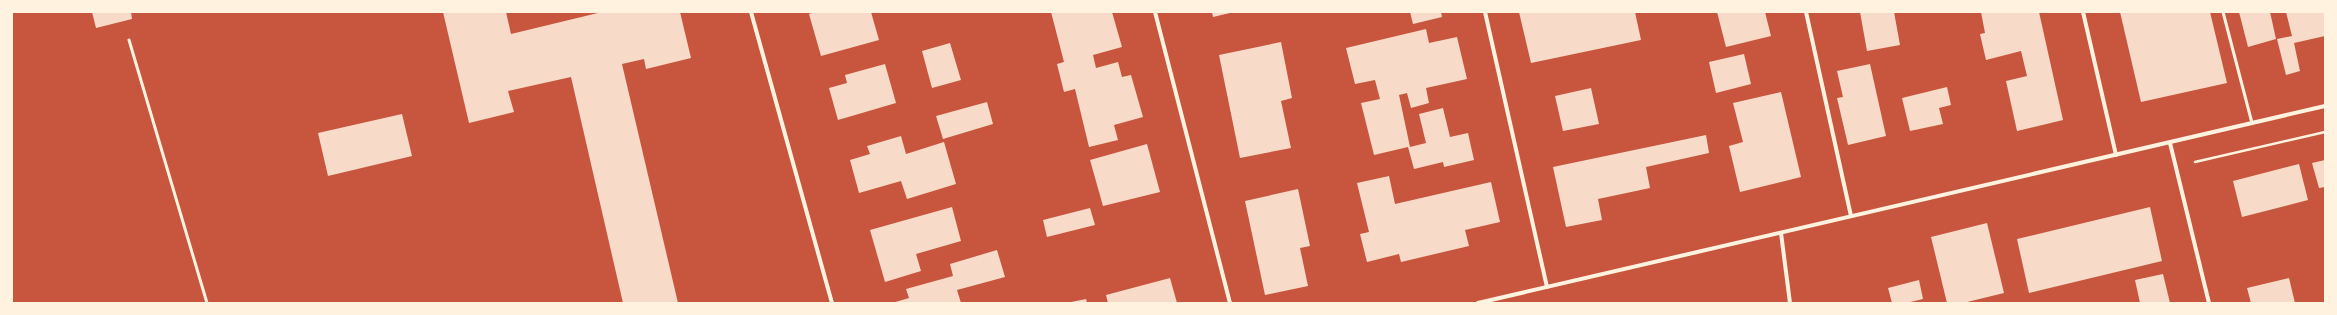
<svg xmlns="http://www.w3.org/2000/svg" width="2337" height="315" font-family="Commissioner,sans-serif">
<rect width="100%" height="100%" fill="#c8553d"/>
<g fill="#f7dbc8">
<polygon points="92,12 131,12 132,19 96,28"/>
<polygon points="443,12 506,12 511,34 602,12 680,12 691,58 646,69 644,59 622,64 678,303 623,303 571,77 508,91 514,112 469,123"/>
<polygon points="815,12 871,12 879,40 821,56 809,14"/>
<polygon points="1051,12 1112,12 1122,47 1093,55 1096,68 1118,62 1122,77 1131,75 1143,117 1114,125 1118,140 1089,147 1075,89 1064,92 1057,64 1064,62"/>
<polygon points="1212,12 1230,12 1230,13 1213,17"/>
<polygon points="1410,12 1441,12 1442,17 1413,24"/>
<polygon points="1519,12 1635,12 1641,40 1531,63"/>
<polygon points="1717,12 1765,12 1771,36 1726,47"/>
<polygon points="1860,12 1894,12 1900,45 1867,51"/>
<polygon points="1981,12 2039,12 2063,120 2017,131 2006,81 2027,76 2021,51 1986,60 1980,34 1985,33"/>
<polygon points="2120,12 2210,12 2227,83 2141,102"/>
<polygon points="2239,12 2270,12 2276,39 2248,47"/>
<polygon points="2286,12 2325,12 2325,36 2294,43 2300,71 2286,75 2277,39 2292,36"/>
<polygon points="1426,29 1429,43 1457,37 1467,79 1426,88 1429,103 1411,108 1407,93 1399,95 1410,147 1426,143 1419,114 1443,108 1450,137 1468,133 1474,160 1444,167 1443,162 1414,169 1408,147 1374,155 1361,103 1380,99 1375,80 1355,84 1346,48"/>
<polygon points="1281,42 1292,98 1281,101 1291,148 1240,158 1219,55"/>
<polygon points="950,43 961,80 932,88 922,51"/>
<polygon points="1744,54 1751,84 1716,93 1709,62"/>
<polygon points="885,64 896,103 838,120 829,88 847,83 845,75"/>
<polygon points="1870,64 1886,136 1848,145 1837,98 1843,97 1837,71"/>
<polygon points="1947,87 1951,105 1939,108 1943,124 1910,131 1902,98"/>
<polygon points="1591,88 1599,124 1563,131 1555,96"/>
<polygon points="1781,92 1801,177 1740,192 1729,146 1743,142 1733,103"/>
<polygon points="987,102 993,124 943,139 936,116"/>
<polygon points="402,114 412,156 328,176 318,133"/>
<polygon points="1706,135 1709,153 1646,167 1650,188 1598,199 1602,220 1566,227 1553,167"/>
<polygon points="901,136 906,154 944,142 956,184 907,199 901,181 859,193 850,160 870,154 867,146"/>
<polygon points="1147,144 1160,192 1103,206 1090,160"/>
<polygon points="2325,160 2325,187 2319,188 2312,163"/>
<polygon points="2299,164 2308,200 2242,217 2233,181"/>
<polygon points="1389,176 1395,204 1491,182 1500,222 1465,230 1469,246 1401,262 1399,254 1367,262 1360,234 1369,232 1357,183"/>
<polygon points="1298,189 1310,246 1300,248 1308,286 1265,295 1245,201"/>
<polygon points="952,207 961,241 916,254 921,271 885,282 870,230"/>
<polygon points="2150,207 2162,261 2029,293 2017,239"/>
<polygon points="1090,208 1095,225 1047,237 1043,220"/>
<polygon points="1987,223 2004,293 1963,303 1947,303 1931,237"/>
<polygon points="997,250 1005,277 957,290 961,303 892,303 909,298 906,289 953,276 950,264"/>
<polygon points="2163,274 2170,303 2140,303 2135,280"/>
<polygon points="1170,278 1177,303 1108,303 1106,295"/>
<polygon points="2289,278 2295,303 2251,303 2247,288"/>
<polygon points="1919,280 1923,299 1906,303 1892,303 1888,288"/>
<polygon points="1086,299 1087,303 1071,303 1071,302"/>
</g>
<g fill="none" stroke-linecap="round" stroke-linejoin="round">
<polyline stroke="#fff3e0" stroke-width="2.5" points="2195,162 2325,132"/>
<g stroke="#fff3e0" stroke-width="3">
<polyline points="2223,12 2252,123"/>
<polyline points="129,40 207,303"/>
</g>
<g stroke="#fff3e0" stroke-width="4">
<polyline points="751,12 832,303"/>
<polyline points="1155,12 1230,303"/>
<polyline points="1485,12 1547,287"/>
<polyline points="1806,12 1851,216"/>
<polyline points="2083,12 2116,155"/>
<polyline points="2170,143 2209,303"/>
<polyline points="1781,233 1790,303"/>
<polyline points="1478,303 2325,106"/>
</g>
</g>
<rect width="2337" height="315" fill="none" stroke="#fff3e0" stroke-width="26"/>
</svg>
